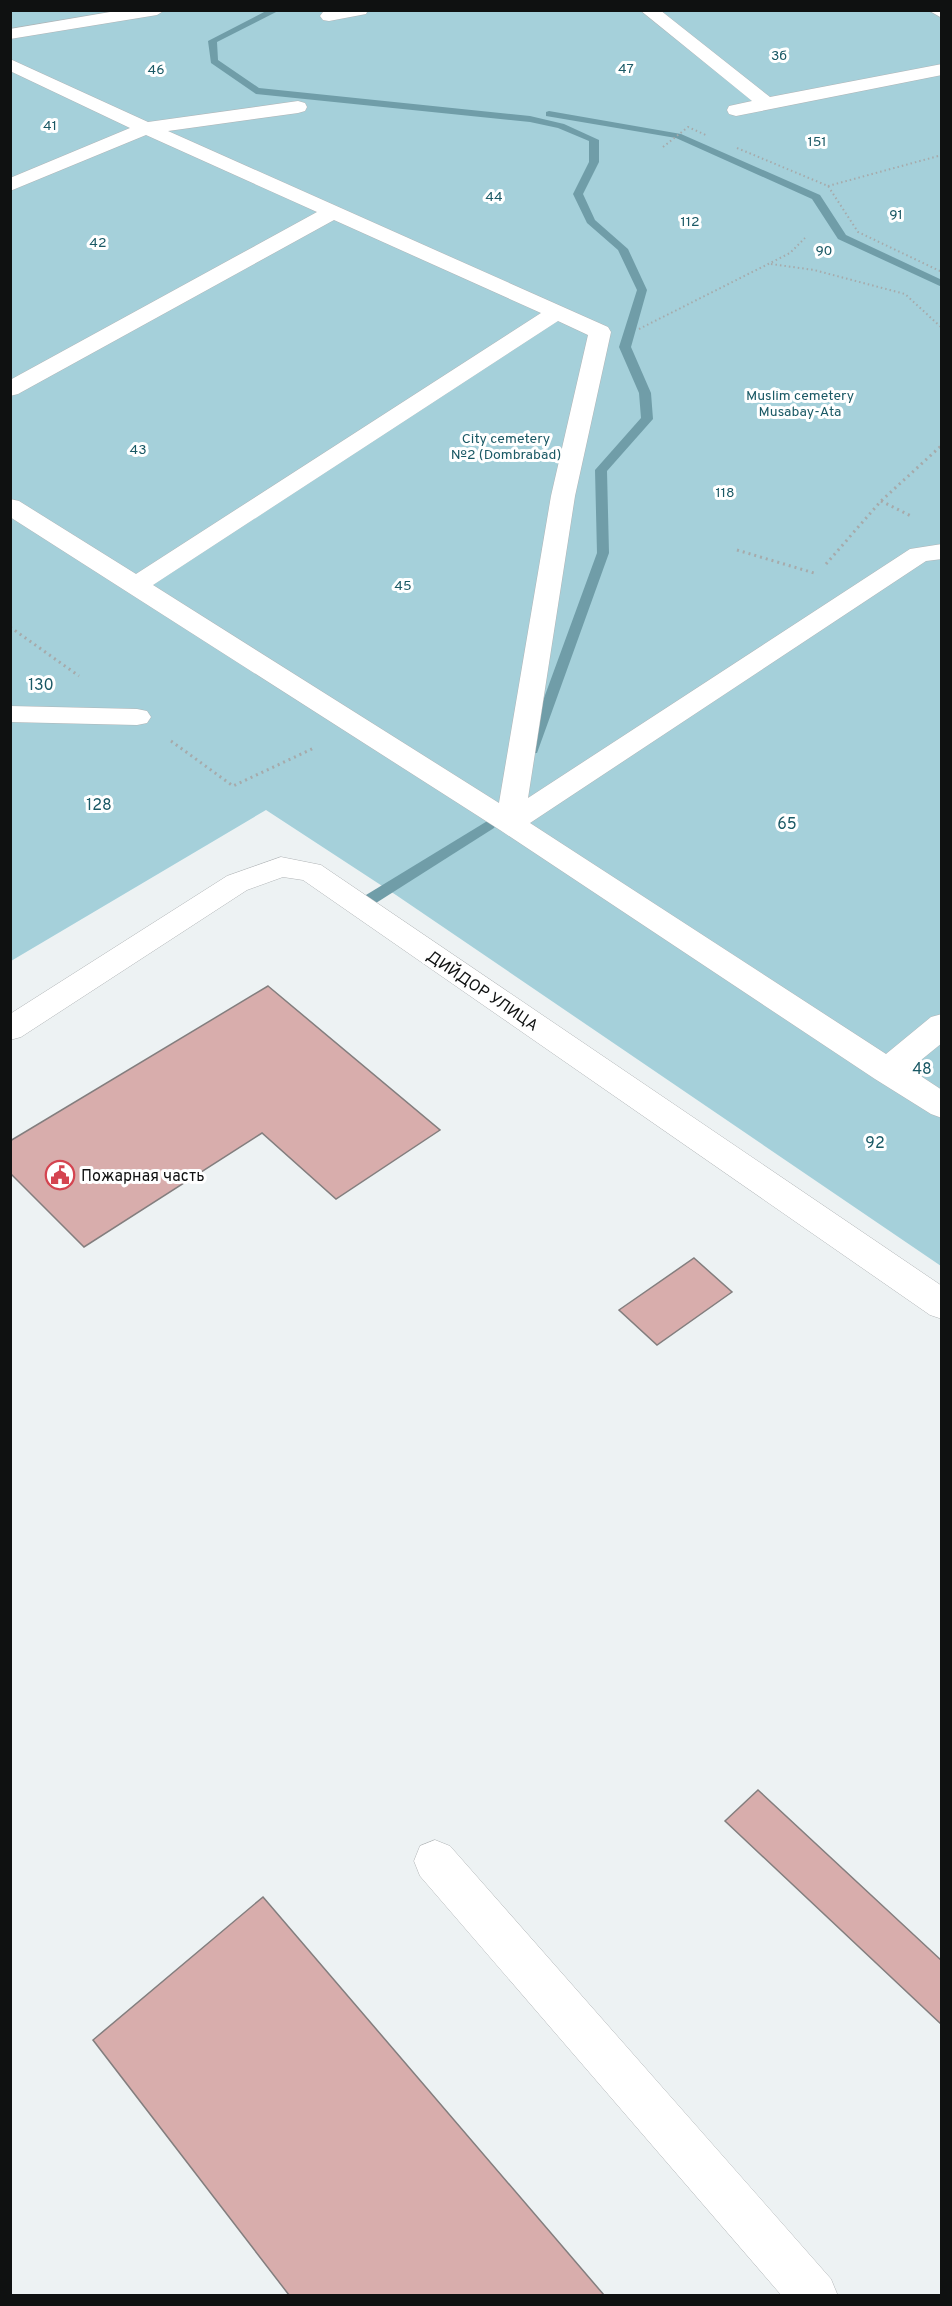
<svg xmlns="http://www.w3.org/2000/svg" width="952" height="2306" font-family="Overpass,sans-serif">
<rect width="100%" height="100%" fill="#edf2f3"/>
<polygon fill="#a5d0da" points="10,11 941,11 941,1266 396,895 266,810 11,961"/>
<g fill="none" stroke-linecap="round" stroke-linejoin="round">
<g fill="#709da8" fill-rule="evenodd">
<polygon points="268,10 280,10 217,42 218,60 259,88 530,116 564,124 599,140 599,162 583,194 595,220 628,249 647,290 631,347 651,393 653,419 607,471 609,553 537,753 527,753 525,750 597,553 595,470 641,418 639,393 619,347 637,290 618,250 587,223 573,194 589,162 589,141 558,128 530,122 256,94 211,63 208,41"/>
<polygon points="549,111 681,134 820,195 846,235 942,280 942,287 838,239 812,199 676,138 546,116 546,112"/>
<polygon points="489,820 494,822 496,825 494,828 376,903 366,903 364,899 366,895"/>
</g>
</g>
<g fill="#d8adac" stroke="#837e7e" stroke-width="1.5">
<polygon points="268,986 440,1130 336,1199 262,1133 84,1247 10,1173 10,1141"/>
<polygon points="694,1258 732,1292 657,1345 619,1310"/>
<polygon points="758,1790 942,1961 942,2025 725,1821"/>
<polygon points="263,1897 604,2295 289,2295 93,2040"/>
</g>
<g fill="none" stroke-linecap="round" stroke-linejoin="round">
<g stroke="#b1b5b7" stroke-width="1">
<g id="minor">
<polygon points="122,10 165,10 157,15 10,39 10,29"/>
<polygon points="368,10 366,14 329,21 323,20 320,16 323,12"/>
<polygon points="640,10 660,10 770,97 942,64 942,75 736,116 729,114 727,110 729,106 752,101"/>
<polygon points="928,10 942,10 942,18"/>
<path d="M10,59L148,122L298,101L305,103L307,107L305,111L298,113L168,131L608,327L611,332L575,496L528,798L910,549L942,544V559L926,561L530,823L886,1054L931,1017L942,1014V1043L910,1069L942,1090V1118L931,1114L875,1079L500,830L10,517V499L19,501L136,574L541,313L334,220L18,394L10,396V380L317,212L146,135L10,191V178L130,128L10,71ZM558,321L588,335L551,496L499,803L153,585Z"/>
<polygon points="10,706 137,709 147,711 151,717 147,723 137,725 10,722"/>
<polygon points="281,857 321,865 942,1286 942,1319 930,1315 303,880 283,877 247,890 21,1037 10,1040 10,1014 227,876"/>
<polygon points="435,1840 450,1846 831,2279 838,2296 782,2296 420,1876 414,1861 420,1846"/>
</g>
</g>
<g stroke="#a6aaab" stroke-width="2" stroke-dasharray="1.5 3" stroke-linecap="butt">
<polyline points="663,147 688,127 708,136"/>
<polyline points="737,148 828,186 858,232 942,272"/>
<polyline points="828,186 942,155"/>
<polyline points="771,264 814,270 905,294 942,328"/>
<polyline points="639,329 790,253 805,238"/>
</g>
<g stroke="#a6aaab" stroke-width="3" stroke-dasharray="2 4" stroke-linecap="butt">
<polyline points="881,501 913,517"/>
<polyline points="737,550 814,573"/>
<polyline points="826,564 881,501 942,445"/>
<polyline points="10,627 79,676"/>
<polyline points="171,741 233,786 314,748"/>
</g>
<use href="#minor" fill="#fff" fill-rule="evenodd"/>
</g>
<defs>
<g id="civic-ring" transform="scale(1.5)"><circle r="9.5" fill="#fff" stroke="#d44450" stroke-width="1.5"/><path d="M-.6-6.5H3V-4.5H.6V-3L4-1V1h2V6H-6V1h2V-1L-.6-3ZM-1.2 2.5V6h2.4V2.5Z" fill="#d44450"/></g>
</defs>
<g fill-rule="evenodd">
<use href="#civic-ring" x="60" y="1175"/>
</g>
<g text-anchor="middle" stroke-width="6" stroke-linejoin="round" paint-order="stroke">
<g font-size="14" fill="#1a5965" stroke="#fff">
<text x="779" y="60">3б</text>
<text x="626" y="73">47</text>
<text x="156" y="74">46</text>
<text x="50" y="130">41</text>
<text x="817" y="146">151</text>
<text x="494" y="201">44</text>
<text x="896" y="219">91</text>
<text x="690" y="226">112</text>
<text x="98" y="247">42</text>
<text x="824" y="255">90</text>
<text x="800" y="400">Muslim cemetery<tspan x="800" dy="16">Musabay-Ata</tspan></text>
<text x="506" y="443">City cemetery<tspan x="506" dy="16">№2 (Dombrabad)</tspan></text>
<text x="138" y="454">43</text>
<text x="725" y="497">118</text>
<text x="403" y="590">45</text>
</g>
<g font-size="16" fill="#1a5965" stroke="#fff">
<text x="41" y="690">130</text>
<text x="99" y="810">128</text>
<text x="787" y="829">65</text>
<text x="922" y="1074">48</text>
<text x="875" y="1148">92</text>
</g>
<g font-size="16" fill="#0f1111" stroke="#fff">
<text transform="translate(483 990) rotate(34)" y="6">ДИЙДОР УЛИЦА</text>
</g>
<g font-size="16" fill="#0f1111" stroke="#fff" text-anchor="start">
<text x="81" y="1181">Пожарная часть</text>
</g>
</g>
<rect width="952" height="2306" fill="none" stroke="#0f1111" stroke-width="24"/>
</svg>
